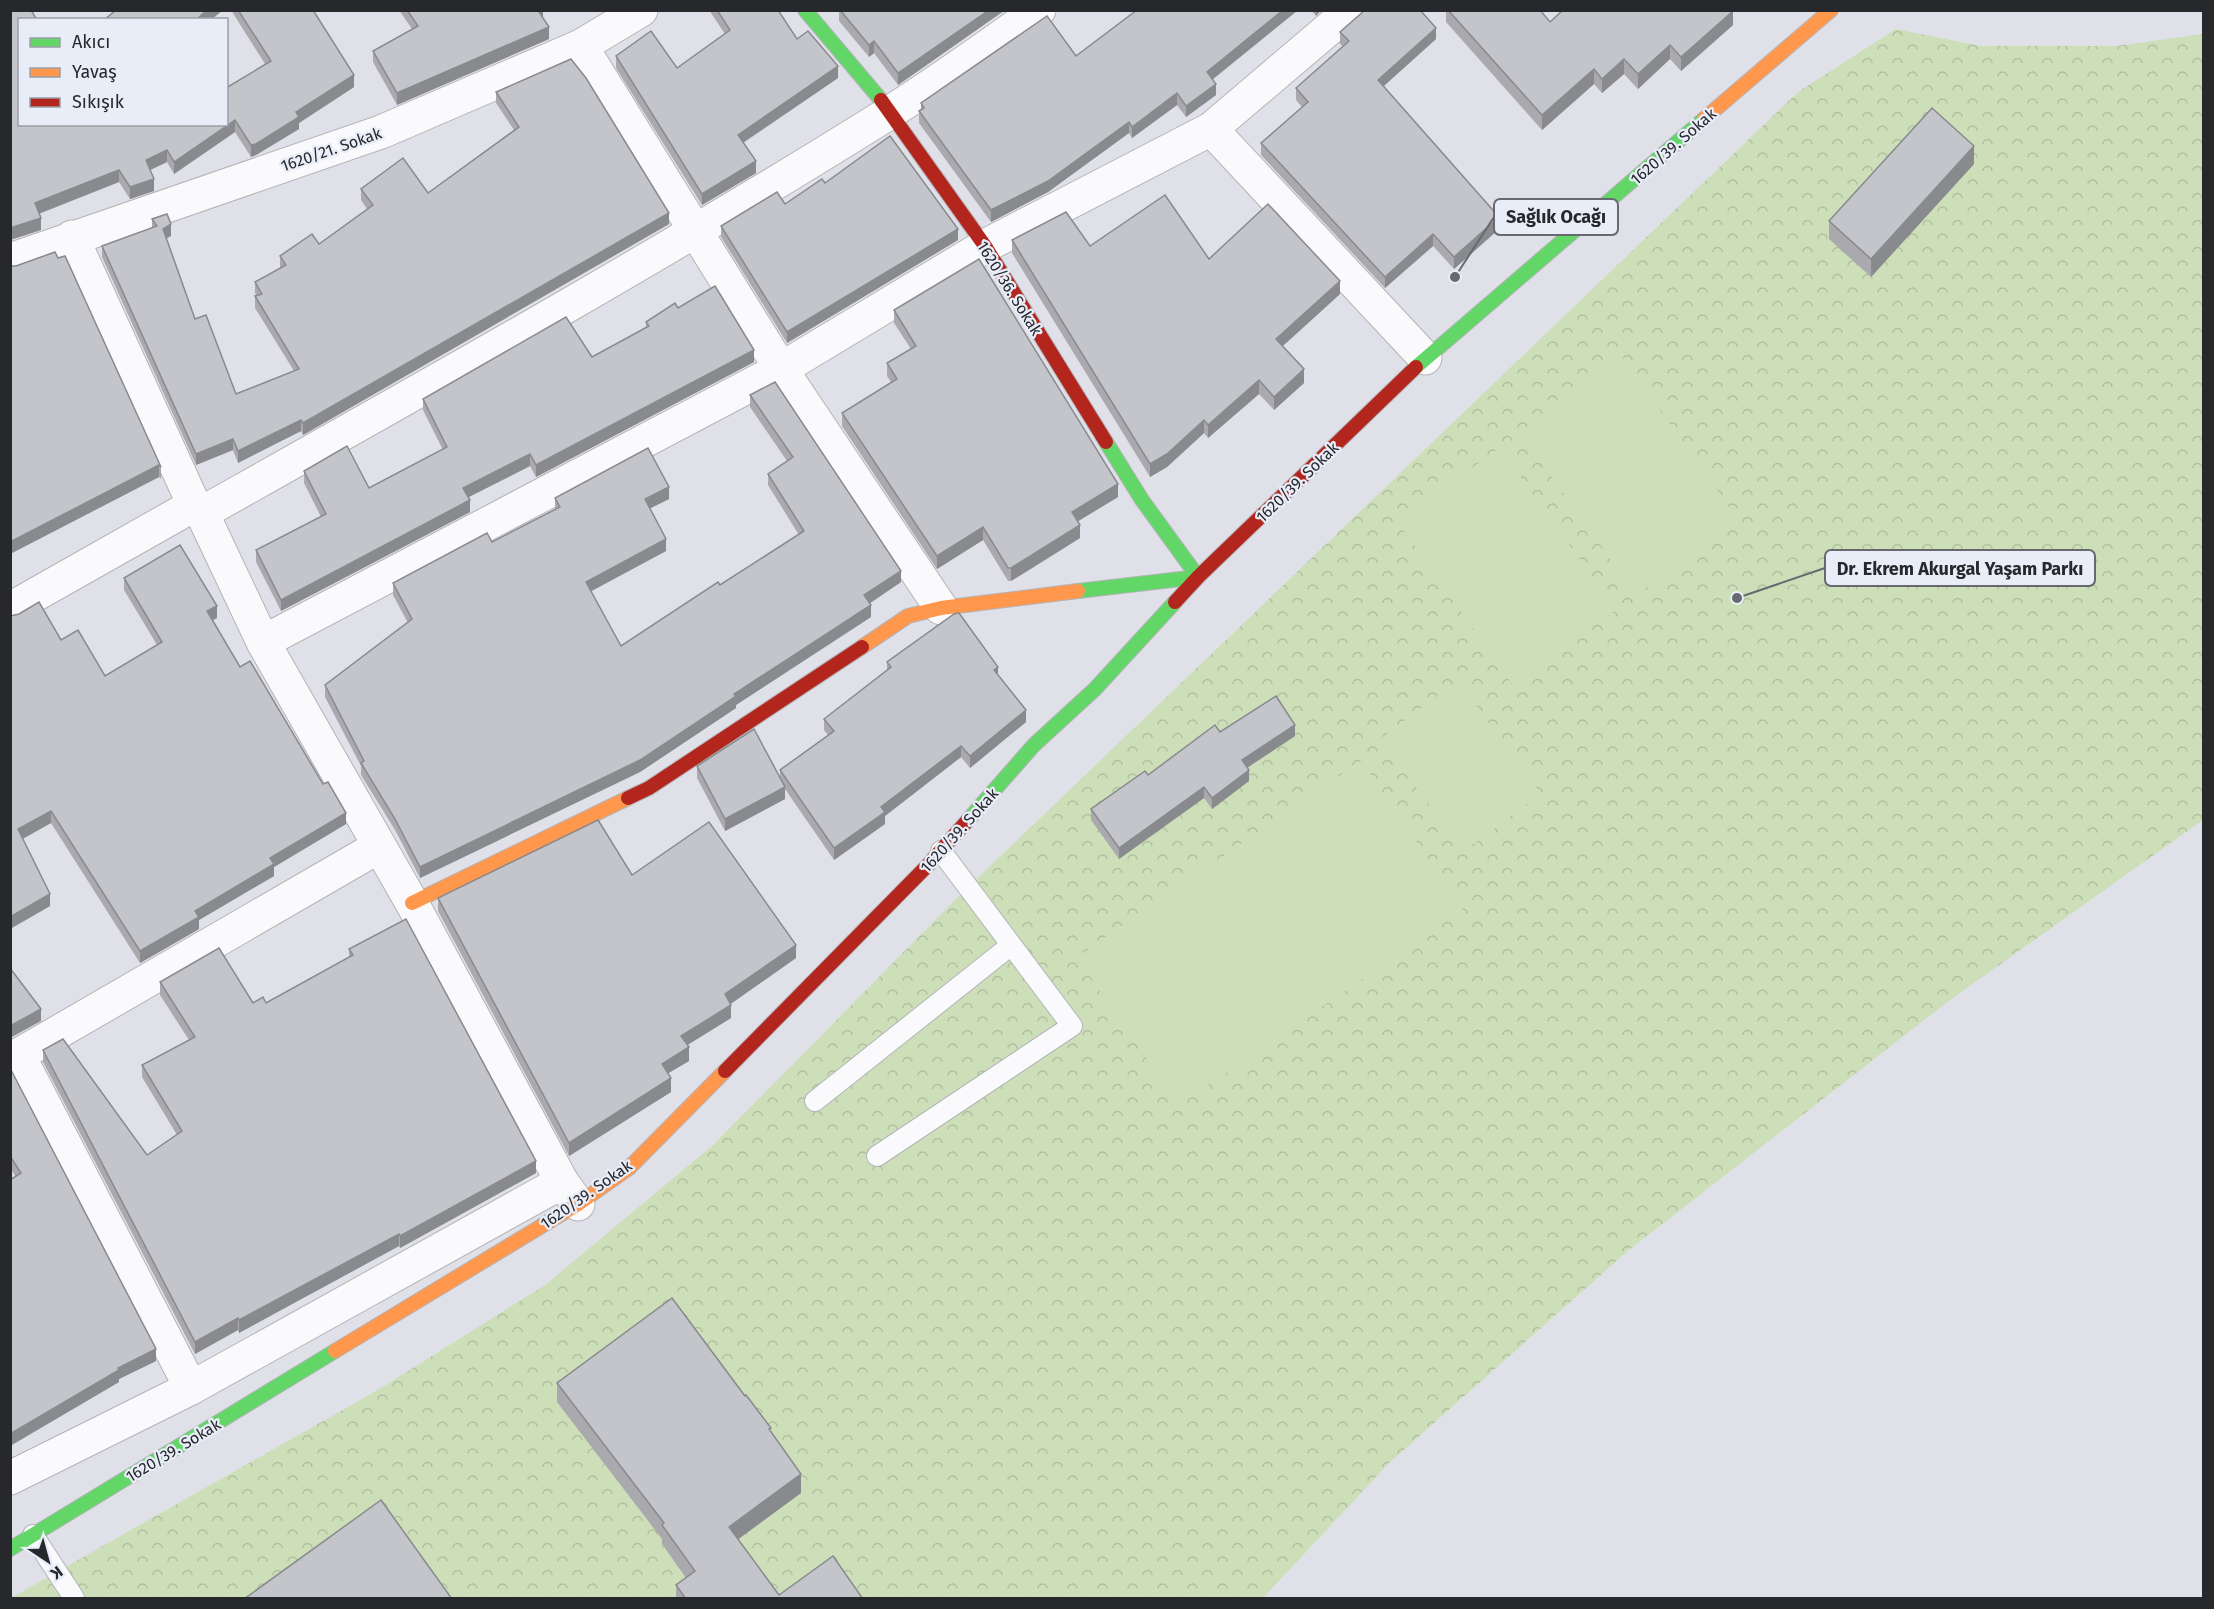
<svg xmlns="http://www.w3.org/2000/svg" width="2214" height="1609" font-family="'Fira Sans',sans-serif">
<defs>
<pattern id="park-crowns" width="20" height="18" patternUnits="userSpaceOnUse" patternTransform="scale(1.5)"><rect width="20" height="18" fill="#cddfb9"/><path d="M2 6a3 3 0 1 1 6 0M12 15a3 3 0 1 1 6 0" fill="none" stroke="#b0bf9f"/></pattern>
</defs>
<rect width="100%" height="100%" fill="#e0e1e8"/>
<polygon fill="url(#park-crowns)" points="1896,29 1980,46 2116,46 2203,34 2203,820 1950,1000 1629,1250 1389,1463 1263,1598 11,1598 376,1391 545,1285 713,1145 965,890 1798,92"/>
<g fill="#cddfb9">
<polygon points="1623,358 1739,521 1636,595 1520,432"/>
<polygon points="1500,448 1616,610 1512,684 1397,521"/>
<polygon points="1458,681 1541,794 1464,851 1380,739"/>
<polygon points="1361,761 1463,910 1179,1105 1077,957"/>
</g>
<g fill="none" stroke-linecap="round" stroke-linejoin="round">
<g stroke="#b3b4b9" stroke-width="22">
<g id="lane">
<polyline points="815,1101 1010,946"/>
<polyline points="877,1156 1072,1026 941,851"/>
<polyline points="33,1535 74,1598"/>
</g>
</g>
<g stroke="#b3b4b9" stroke-width="35">
<g id="street">
<polyline points="581,46 781,369 941,608"/>
<polyline points="1211,129 1425,358"/>
<polyline points="72,237 194,505 202,513 263,642 412,903 562,1182 578,1204"/>
<polyline points="10,260 381,132 581,46 641,10"/>
<path d="M202,513C433,383 664,254 889,113C940,81 989,45 1039,10"/>
<polyline points="10,609 194,505"/>
<polyline points="263,642 781,369 985,246 1211,129 1351,10"/>
<polyline points="19,1056 191,1388"/>
<polyline points="10,1060 378,847"/>
<polyline points="10,1478 191,1388 562,1182"/>
</g>
</g>
<g stroke="#b3b4b9" stroke-width="16">
<g id="fast">
<polyline points="805,10 881,100"/>
<polyline points="1416,367 1704,119"/>
<polyline points="1078,591 1198,577 1142,500 1106,442"/>
<polyline points="968,820 1034,745 1095,689 1175,602"/>
<polyline points="10,1549 335,1351"/>
</g>
</g>
<g stroke="#b3b4b9" stroke-width="16">
<g id="slow">
<polyline points="1704,119 1831,10"/>
<polyline points="862,647 908,616 941,608 1078,591"/>
<polyline points="412,903 628,798"/>
<polyline points="335,1351 578,1204 629,1168 725,1071"/>
</g>
</g>
<g stroke="#b3b4b9" stroke-width="16">
<g id="jam">
<polyline points="881,100 985,246 1106,442"/>
<polyline points="1175,602 1198,577 1416,367"/>
<polyline points="628,798 649,788 862,647"/>
<polyline points="725,1071 928,865 968,820"/>
</g>
</g>
<use href="#lane" stroke="#fafafc" stroke-width="20"/>
<use href="#street" stroke="#fafafc" stroke-width="33"/>
<use href="#fast" stroke="#63d668" stroke-width="14"/>
<use href="#slow" stroke="#ff974d" stroke-width="14"/>
<use href="#jam" stroke="#b3261e" stroke-width="14"/>
</g>
<g fill="#a9a9ae">
<polygon points="10,10 20,124 226,124 265,64 231,10 313,10 354,87 299,123 299,129 256,155 251,157 235,132 174,174 167,162 150,170 154,191 130,199 119,182 39,214 41,230 10,240"/>
<polygon points="399,10 543,10 543,19 549,39 397,105 373,62 373,51 412,29"/>
<polygon points="709,10 778,10 797,39 838,78 743,143 756,173 702,205 616,68 616,56 677,68 725,34"/>
<polygon points="839,10 1005,10 898,85 874,53 869,57 839,21"/>
<polygon points="1137,10 1298,10 1212,79 1216,95 1186,117 1177,105 1132,138 1129,133 1048,192 991,222 919,123 919,111 921,110 921,103 1076,56"/>
<polygon points="1311,10 1321,10 1316,16"/>
<polygon points="1446,10 1540,10 1550,22 1733,25 1681,71 1670,59 1638,89 1624,74 1602,93 1594,84 1542,130 1446,22"/>
<polygon points="1363,13 1436,39 1384,86 1499,229 1454,269 1433,246 1385,288 1261,155 1261,143 1302,107 1296,100 1296,88 1343,46 1340,44 1340,32"/>
<polygon points="496,92 669,224 303,435 301,431 238,463 233,450 196,465 102,257 102,246 152,228 152,219 171,236 166,238 195,319 236,394 294,371 255,308 255,296 257,296 255,293 255,282 280,268 280,256 319,244 367,209 361,200 361,189 428,193 514,130 496,103"/>
<polygon points="1974,164 1871,277 1829,239 1829,221"/>
<polygon points="825,183 958,240 787,343 721,237 721,226 785,204"/>
<polygon points="1012,240 1090,246 1340,294 1283,346 1304,383 1274,410 1259,394 1208,438 1204,433 1167,467 1150,477 1012,253"/>
<polygon points="10,266 161,467 161,479 159,477 10,554"/>
<polygon points="678,308 754,362 536,477 530,466 468,497 470,512 281,611 256,562 256,550 321,517 304,483 304,471 369,488 443,450 423,410 423,399 592,357 646,327 646,322"/>
<polygon points="894,310 1118,497 1077,521 1080,538 1011,581 1008,581 983,540 937,569 842,426 842,413 891,382 887,376 887,363 911,349 894,323"/>
<polygon points="750,395 901,582 869,604 871,617 736,705 736,708 640,772 420,878 395,830 361,775 361,766 325,697 325,685 408,623 393,595 393,583 492,542 555,509 555,498 669,499 650,508 666,551 591,591 621,646 720,585 799,535 768,485 768,474 787,461 750,407"/>
<polygon points="124,578 217,618 213,620 240,667 346,824 274,867 274,876 199,920 199,929 140,963 51,823 23,839 50,906 10,929 10,616 61,640 105,676 157,645 124,590"/>
<polygon points="887,662 998,675 1026,722 970,768 961,757 885,816 885,824 834,860 785,789 785,799 725,831 697,778 697,766 780,776 780,770 828,735 824,730 824,719 887,670"/>
<polygon points="1220,732 1295,736 1247,768 1249,781 1212,809 1204,798 1119,859 1091,820 1091,809"/>
<polygon points="632,875 796,958 730,1004 731,1018 687,1045 689,1061 668,1073 671,1092 569,1156 438,911 438,898"/>
<polygon points="349,949 536,1173 400,1248 399,1246 239,1333 238,1330 195,1354 43,1062 43,1050 147,1155 177,1135 142,1077 142,1065 189,1040 160,995 160,982 253,1003 266,1003 349,957"/>
<polygon points="10,1068 156,1361 119,1379 119,1382 10,1446 10,1180 16,1177 10,1168"/>
<polygon points="557,1383 771,1432 801,1493 738,1539 779,1595 863,1599 676,1599 676,1585 686,1578 662,1544 662,1539 557,1402"/>
</g>
<g fill="#898a8d">
<polygon points="207,10 223,10 211,20 196,20"/>
<polygon points="542,10 543,10 543,21 539,12"/>
<polygon points="989,10 1005,10 898,85 898,73"/>
<polygon points="1283,10 1298,10 1207,84 1207,72"/>
<polygon points="1316,10 1321,10 1316,16"/>
<polygon points="1733,11 1733,25 1681,71 1681,57"/>
<polygon points="549,27 549,39 397,105 397,93"/>
<polygon points="1436,28 1436,39 1378,91 1378,80"/>
<polygon points="874,41 874,53 869,57 869,45"/>
<polygon points="1670,45 1670,59 1638,89 1638,74"/>
<polygon points="1624,59 1624,74 1602,93 1602,79"/>
<polygon points="838,66 838,78 738,146 738,135"/>
<polygon points="1594,69 1594,84 1542,130 1542,115"/>
<polygon points="354,75 354,87 299,123 299,129 256,155 251,157 251,145 296,112"/>
<polygon points="1216,84 1216,95 1186,117 1186,106"/>
<polygon points="1177,93 1177,105 1132,138 1132,127"/>
<polygon points="235,120 235,132 174,174 174,162"/>
<polygon points="1129,122 1129,133 1048,192 991,222 991,210"/>
<polygon points="1974,146 1974,164 1871,277 1871,259"/>
<polygon points="167,150 167,162 146,172 146,160"/>
<polygon points="756,161 756,173 702,205 702,194"/>
<polygon points="119,170 119,182 35,215 35,203"/>
<polygon points="154,179 154,191 130,199 130,187"/>
<polygon points="669,213 669,224 303,435 303,423"/>
<polygon points="1499,217 1499,229 1454,269 1454,257"/>
<polygon points="41,218 41,230 10,240 10,228"/>
<polygon points="171,224 171,236 163,240 163,229"/>
<polygon points="958,229 958,240 787,343 787,332"/>
<polygon points="1433,234 1433,246 1385,288 1385,277"/>
<polygon points="1340,281 1340,294 1276,352 1276,339"/>
<polygon points="754,350 754,362 536,477 536,465"/>
<polygon points="1304,369 1304,383 1274,410 1274,397"/>
<polygon points="1259,380 1259,394 1208,438 1208,425"/>
<polygon points="301,420 301,431 238,463 238,451"/>
<polygon points="1204,420 1204,433 1167,467 1150,477 1150,464"/>
<polygon points="233,439 233,450 196,465 196,454"/>
<polygon points="530,454 530,466 463,500 463,488"/>
<polygon points="159,465 159,477 10,554 10,542"/>
<polygon points="1118,484 1118,497 1072,525 1072,512"/>
<polygon points="669,487 669,499 645,511 645,499"/>
<polygon points="470,500 470,512 281,611 281,600"/>
<polygon points="1080,525 1080,538 1011,581 1011,568"/>
<polygon points="983,527 983,540 937,569 937,556"/>
<polygon points="666,539 666,551 586,594 586,582"/>
<polygon points="901,571 901,582 864,607 864,595"/>
<polygon points="871,605 871,617 736,705 736,708 640,772 420,878 420,867 734,694"/>
<polygon points="217,606 217,618 207,623 207,611"/>
<polygon points="998,667 998,678 994,670"/>
<polygon points="1026,710 1026,722 970,768 970,756"/>
<polygon points="1295,725 1295,736 1242,771 1242,760"/>
<polygon points="961,746 961,757 885,816 885,824 834,860 834,848 881,807"/>
<polygon points="1249,770 1249,781 1212,809 1212,798"/>
<polygon points="785,787 785,799 725,831 725,819"/>
<polygon points="1204,787 1204,798 1119,859 1119,848"/>
<polygon points="51,811 51,823 18,841 18,829"/>
<polygon points="346,813 346,824 274,867 274,876 199,920 199,929 140,963 140,951 270,858"/>
<polygon points="50,894 50,906 10,929 10,917"/>
<polygon points="796,945 796,958 725,1008 725,994"/>
<polygon points="731,1005 731,1018 681,1049 681,1036"/>
<polygon points="41,1009 41,1021 10,1038 10,1026"/>
<polygon points="689,1047 689,1061 662,1077 662,1064"/>
<polygon points="671,1078 671,1092 569,1156 569,1143"/>
<polygon points="536,1161 536,1173 400,1248 400,1236"/>
<polygon points="399,1234 399,1246 239,1333 239,1320"/>
<polygon points="238,1318 238,1330 195,1354 195,1342"/>
<polygon points="156,1349 156,1361 119,1379 119,1382 10,1446 10,1434 118,1368"/>
<polygon points="801,1474 801,1493 729,1546 729,1527"/>
</g>
<g fill="#c4c5ca" stroke="#898a8d" stroke-width="1.5">
<polygon points="10,10 31,10 37,20 20,20 20,124 226,124 226,88 271,61 238,10 313,10 354,75 296,112 299,117 256,144 251,145 235,120 174,162 167,150 146,160 154,179 130,187 119,170 35,203 41,218 10,228"/>
<polygon points="116,10 207,10 196,20 104,20"/>
<polygon points="407,10 542,10 539,12 549,27 397,93 373,51 418,26"/>
<polygon points="717,10 778,10 797,39 808,31 838,66 738,135 756,161 702,194 616,56 651,31 677,68 730,30"/>
<polygon points="840,10 989,10 898,73 874,41 869,45"/>
<polygon points="1137,10 1283,10 1207,72 1216,84 1186,106 1177,93 1132,127 1129,122 1048,181 991,210 919,111 924,108 921,103 1047,16 1076,56"/>
<polygon points="1365,10 1420,10 1436,28 1378,80 1499,217 1454,257 1433,234 1385,277 1261,143 1308,102 1296,88 1349,41 1340,32"/>
<polygon points="1448,10 1540,10 1550,22 1563,10 1733,11 1681,57 1670,45 1638,74 1624,59 1602,79 1594,69 1542,115"/>
<polygon points="571,59 586,78 669,213 303,423 301,420 238,451 233,439 196,454 102,246 157,226 152,219 167,214 171,224 163,229 195,319 206,315 236,394 299,369 255,296 262,294 255,282 286,265 280,256 312,234 319,244 373,205 361,189 403,158 428,193 519,127 496,92"/>
<polygon points="1932,108 1974,146 1871,259 1829,221"/>
<polygon points="890,136 958,229 787,332 721,226 777,192 785,204 822,179 825,183"/>
<polygon points="1165,195 1209,259 1268,204 1340,281 1276,339 1304,369 1274,397 1259,380 1208,425 1204,420 1167,454 1150,464 1012,240 1066,212 1090,246"/>
<polygon points="55,252 58,258 65,256 161,467 159,465 10,542 10,266 16,266"/>
<polygon points="979,259 1118,484 1072,512 1080,525 1011,568 1008,568 983,527 937,556 842,413 897,379 887,363 916,346 894,310"/>
<polygon points="715,286 754,350 536,465 530,454 463,488 470,500 281,600 256,550 326,514 304,471 347,446 369,488 447,447 423,399 566,317 592,357 649,326 646,322 675,303 678,308"/>
<polygon points="775,382 901,571 864,595 871,605 734,694 736,696 640,760 420,867 395,819 361,763 364,761 325,685 412,619 393,583 487,533 492,542 560,507 555,498 648,448 669,487 645,499 666,539 586,582 621,646 718,582 720,585 804,531 768,474 793,457 750,395"/>
<polygon points="180,545 217,606 207,611 240,667 250,661 323,784 328,782 346,813 270,858 274,864 195,911 199,917 140,951 51,811 18,829 50,894 10,917 10,616 19,614 39,602 61,640 78,630 105,676 162,642 124,578"/>
<polygon points="959,613 998,667 994,670 1026,710 970,756 961,746 881,807 885,812 834,848 780,770 834,731 824,719 891,667 887,662 954,614"/>
<polygon points="1276,696 1295,725 1242,760 1249,770 1212,798 1204,787 1119,848 1091,809 1145,771 1148,775 1215,725 1220,732"/>
<polygon points="754,729 785,787 725,819 697,766"/>
<polygon points="598,820 632,875 709,822 796,945 725,994 731,1005 681,1036 689,1047 662,1064 671,1078 569,1143 438,898"/>
<polygon points="406,919 536,1161 400,1236 399,1234 239,1320 238,1318 195,1342 43,1050 63,1039 147,1155 182,1131 142,1065 195,1037 160,982 219,948 253,1003 263,997 266,1003 353,955 349,949"/>
<polygon points="10,968 41,1009 10,1026"/>
<polygon points="10,1068 156,1349 118,1368 119,1370 10,1434 10,1180 21,1173 10,1156"/>
<polygon points="672,1298 745,1396 746,1395 771,1428 769,1429 801,1474 729,1527 779,1595 833,1556 863,1599 686,1599 676,1585 695,1571 662,1525 664,1523 557,1383"/>
<polygon points="381,1500 452,1599 244,1599"/>
</g>
<g text-anchor="middle" stroke-width="4.5" stroke-linejoin="round" paint-order="stroke">
<g font-size="16" fill="#27282c" stroke="#e9edf8">
<text transform="translate(1673 146) rotate(-41)" y="6">1620/39. Sokak</text>
<text transform="translate(331 149) rotate(-19)" y="6">1620/21. Sokak</text>
<text transform="translate(1010 288) rotate(58)" y="6">1620/36. Sokak</text>
<text transform="translate(1297 482) rotate(-44)" y="6">1620/39. Sokak</text>
<text transform="translate(959 830) rotate(-48)" y="6">1620/39. Sokak</text>
<text transform="translate(586 1194) rotate(-35)" y="6">1620/39. Sokak</text>
<text transform="translate(173 1450) rotate(-31)" y="6">1620/39. Sokak</text>
</g>
</g>
<path fill="none" stroke="#68696e" stroke-width="2" d="M1455 277L1494 217M1737 598L1825 568"/>
<g fill="#68696e" stroke="#e9edf8" stroke-width="2">
<circle cx="1455" cy="277" r="6"/>
<circle cx="1737" cy="598" r="6"/>
</g>
<g fill="#e9edf8" stroke="#68696e" stroke-width="2">
<rect x="1494" y="199" width="124" height="36" rx="6"/>
<rect x="1825" y="550" width="270" height="36" rx="6"/>
</g>
<g font-size="18" text-anchor="middle" font-weight="bold" fill="#27282c">
<text x="1556" y="223">Sağlık Ocağı</text>
<text x="1960" y="575">Dr. Ekrem Akurgal Yaşam Parkı</text>
</g>
<rect width="2214" height="1609" fill="none" stroke="#27282c" stroke-width="24"/>
<rect x="18" y="18" width="210" height="108" fill="#e9edf8" stroke="#9b9ea6" stroke-width="1.5"/>
<rect x="30" y="38" width="30" height="9" fill="#63d668" stroke="#9b9ea6" stroke-width="1.5"/>
<text x="72" y="48" font-size="18" fill="#27282c">Akıcı</text>
<rect x="30" y="68" width="30" height="9" fill="#ff974d" stroke="#9b9ea6" stroke-width="1.5"/>
<text x="72" y="78" font-size="18" fill="#27282c">Yavaş</text>
<rect x="30" y="98" width="30" height="9" fill="#b3261e" stroke="#9b9ea6" stroke-width="1.5"/>
<text x="72" y="108" font-size="18" fill="#27282c">Sıkışık</text>
<g transform="translate(48 1561) rotate(144)" stroke="#e9edf8" stroke-width="4.5" paint-order="stroke">
<path d="M0-4.5L10 22L0 15L-10 22Z" fill="#27282c"/>
<text y="-9" font-size="16" font-weight="bold" text-anchor="middle" fill="#27282c">K</text>
</g>
</svg>
